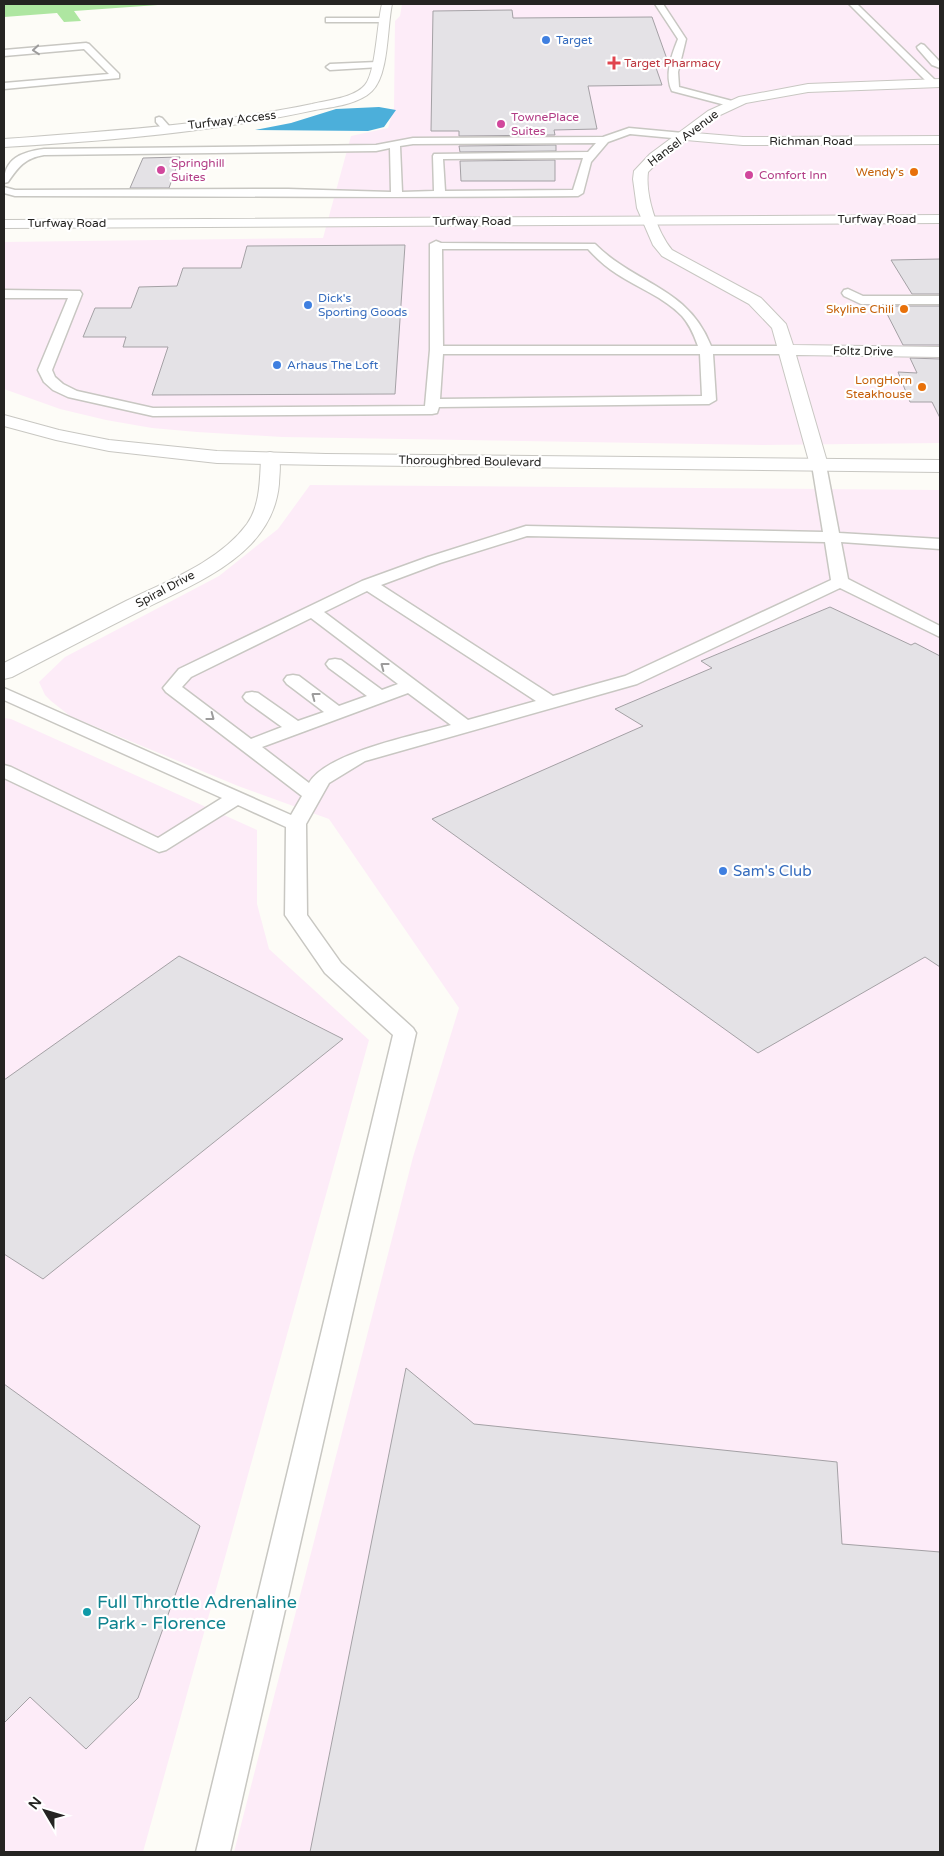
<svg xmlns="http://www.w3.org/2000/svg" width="944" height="1856" font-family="'Varela Round',sans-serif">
<rect width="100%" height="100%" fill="#fdfcf7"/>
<g fill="#fdecf8">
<polygon points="402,4 940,4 940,443 763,445 282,437 197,432 152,428 106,420 60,409 4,389 4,242 323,238 351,136 388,128 394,108 395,21 400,16"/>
<polygon points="310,485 940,490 940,1852 234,1852 413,1157 459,1008 329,819 238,786 70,716 51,701 45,695 39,682 65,657 219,576 278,529"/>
<polygon points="4,718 11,719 257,830 257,904 269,949 369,1040 143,1852 4,1852"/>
</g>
<polygon fill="#aee6a1" points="4,4 172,4 74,11 81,21 64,22 57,13 4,17"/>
<polygon fill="#4cafda" points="379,107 396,110 384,127 368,131 255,130 291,123 336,109"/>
<g fill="#e4e2e6" stroke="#a4a1a5">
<polygon points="512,10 513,18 652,17 668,62 654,62 662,85 588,86 597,129 554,130 555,135 459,136 459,131 431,131 433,11"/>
<polygon points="556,145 556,151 460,152 459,146"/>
<polygon points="180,157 169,188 130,188 143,158"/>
<polygon points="555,160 555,181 461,181 460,161"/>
<polygon points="405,245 395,394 152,395 168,347 123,347 126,337 83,337 95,308 131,308 139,287 177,286 183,268 241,268 247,246"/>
<polygon points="940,259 940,294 912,294 891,260"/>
<polygon points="883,306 940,306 940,345 903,345"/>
<polygon points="910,358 940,359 940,418 932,402 910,402 898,372 917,373"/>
<polygon points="830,607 911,645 915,643 940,656 940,967 925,957 758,1053 432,819 643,726 615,709 712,668 701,661"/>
<polygon points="179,956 343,1039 43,1279 4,1254 4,1080"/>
<polygon points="406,1368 474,1424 837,1462 842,1544 940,1552 940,1852 310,1852"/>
<polygon points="4,1384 200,1526 138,1698 86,1749 30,1697 4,1723"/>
</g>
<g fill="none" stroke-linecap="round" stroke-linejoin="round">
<g stroke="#c8c7c2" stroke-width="3">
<g id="service">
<path d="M655,4H663L686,39L678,72L679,87L736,102V106L733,107L672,91C664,75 672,54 678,39Z"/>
<polygon points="849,4 857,4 936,81 936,85 930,85"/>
<polygon points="326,18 382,18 386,20 382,22 326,22"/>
<polygon points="86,43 89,44 119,74 119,78 4,89 4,83 109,74 84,49 4,56 4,50"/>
<polygon points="921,44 924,45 940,62 940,68 932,65 918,49 917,47"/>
<polygon points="377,62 380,63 380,67 330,70 326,67 330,64"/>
<polygon points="159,117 162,118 169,126 169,130 163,130 156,122 156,118"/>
<path d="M629,128L683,133L688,136L683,139L630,134L608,142L591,162L583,193L578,196C390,198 203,196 15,196L4,193V187L15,190L288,189L391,192L390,148L376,151L44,155C25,158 18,167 8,182L4,183C4,158 22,152 44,149L376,145L413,138L603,137ZM596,143L588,152L434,154L433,156L434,191L402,192L400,146L413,144ZM583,158L573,190L445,191L443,159Z"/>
<path d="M436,241L441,243L595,244C636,285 688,287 711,346H786L793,350L786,354H713L716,400L709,404L439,407L437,413L432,414L153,416L68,397L53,390L44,382L38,370L68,298H4V290L80,291L82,294L52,370L55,377L63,384L77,391L153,408L425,406L430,350V244ZM442,249H588C597,259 606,267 617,274C638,288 664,297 682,316C690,325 694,335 698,346H443ZM443,354H700L702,396L440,399Z"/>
<polygon points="848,289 863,296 940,296 940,304 861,304 844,296 842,293 844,290"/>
<path d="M819,461L824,462L826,465L839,533L940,539V549L841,542L848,579L940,626V637L840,588L637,684L365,761L329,783L306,824L307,915L341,963L413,1028L416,1033L230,1852H196L393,1035L325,973L285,915L286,827L238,805L166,850L159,852L4,778V765L11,767L158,838L222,798L4,700V688L291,815L302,796L166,692L163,688L179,669L362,581L428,557L526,526L823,532L812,465L814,462ZM527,536L825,542L831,580L625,676L553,696L381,585L440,563ZM367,591L536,701L468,720L324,612ZM311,618L398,684L382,690L341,660L335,659L329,660L326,664L329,668L367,696L339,706L299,676L293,675L287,676L284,680L287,684L324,712L298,721L258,693L252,692L246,693L243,697L246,701L282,727L251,739L182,687L191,677ZM408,693L451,725C417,735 327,752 309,783L262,747Z"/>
</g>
</g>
<g stroke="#c8c7c2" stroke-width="2">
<g id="minor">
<path d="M382,4H392C387,27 389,75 372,91C359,104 333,107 315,110C213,132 108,141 4,147V139C107,131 211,125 312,104C328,100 354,98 365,85C376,72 377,23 382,4Z"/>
<path d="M940,79V87L808,92L746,103L716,117L695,133L743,137L940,136V144L743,145L686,140L660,160L648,172C645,195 657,232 672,250L761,298L786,324L793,345L940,347V357L796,355L828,465L826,469L819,471L812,469L810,465L772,328L749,304L662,256L653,245L637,208L633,179L634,171L650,154L708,111L739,97L808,84Z"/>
<path d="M270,452L277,454C282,462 279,475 279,484C277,507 267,527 251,544C222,574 180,591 144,609C100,631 56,654 12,677L4,679V663C44,643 85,622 126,601C167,581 219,562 247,524C260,506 260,480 261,458L263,454Z"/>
</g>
</g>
<g stroke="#c8c7c2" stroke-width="2">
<g id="secondary">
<polygon points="940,215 940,223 4,228 4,220"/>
<polygon points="4,415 59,430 109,440 217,451 326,454 940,460 940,472 326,465 217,463 109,451 56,440 4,426"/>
</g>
</g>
<use href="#service" fill="#fff" fill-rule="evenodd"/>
<use href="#minor" fill="#fff" fill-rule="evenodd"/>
<use href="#secondary" fill="#fff" fill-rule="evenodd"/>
</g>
<defs><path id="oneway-chevron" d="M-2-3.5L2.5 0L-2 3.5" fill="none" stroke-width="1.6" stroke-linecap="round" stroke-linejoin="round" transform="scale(1.25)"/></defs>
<g stroke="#9d9c9c">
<use href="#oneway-chevron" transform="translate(36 50) rotate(175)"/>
<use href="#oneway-chevron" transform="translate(384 666) rotate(-143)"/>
<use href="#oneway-chevron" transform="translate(315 696) rotate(-143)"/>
<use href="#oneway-chevron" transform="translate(211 717) rotate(37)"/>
</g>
<g fill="#3f7fe0" stroke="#fff" stroke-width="2">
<circle cx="546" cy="40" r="5"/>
<circle cx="308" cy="305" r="5"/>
<circle cx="277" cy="365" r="5"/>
<circle cx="723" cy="871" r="5"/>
</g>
<path fill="#e0444e" stroke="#fff" stroke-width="2" d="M611.5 55.5h5v5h5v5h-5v5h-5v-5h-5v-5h5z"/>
<g fill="#d1479c" stroke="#fff" stroke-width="2">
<circle cx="501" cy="124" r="5"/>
<circle cx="161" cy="170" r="5"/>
<circle cx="749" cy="175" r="5"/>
</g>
<g fill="#e8710a" stroke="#fff" stroke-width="2">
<circle cx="914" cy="172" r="5"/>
<circle cx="904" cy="309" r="5"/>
<circle cx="922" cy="387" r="5"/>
</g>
<circle fill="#0f9aa8" stroke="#fff" stroke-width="2" cx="87" cy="1612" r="5"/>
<g text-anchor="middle" stroke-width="4.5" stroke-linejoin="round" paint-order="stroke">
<g font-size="12" fill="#366cbe" stroke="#fff" text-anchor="start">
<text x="556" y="44">Target</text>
<text x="318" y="302">Dick's<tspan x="318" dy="14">Sporting Goods</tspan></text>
<text x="287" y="369">Arhaus The Loft</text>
</g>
<g font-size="12" fill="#be3a42" stroke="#fff" text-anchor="start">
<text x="624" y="67">Target Pharmacy</text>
</g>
<g font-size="12" fill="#b23c85" stroke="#fff" text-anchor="start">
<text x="511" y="121">TownePlace<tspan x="511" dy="14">Suites</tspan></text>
<text x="171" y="167">Springhill<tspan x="171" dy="14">Suites</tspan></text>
<text x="759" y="179">Comfort Inn</text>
</g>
<g font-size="12" fill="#252422" stroke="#fff">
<text transform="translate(232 120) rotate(-7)" y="4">Turfway Access</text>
<text transform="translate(683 138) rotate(-37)" y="4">Hansel Avenue</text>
<text x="811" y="145">Richman Road</text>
<text x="877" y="223">Turfway Road</text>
<text x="472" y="225">Turfway Road</text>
<text x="67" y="227">Turfway Road</text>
<text transform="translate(863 351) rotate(1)" y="4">Foltz Drive</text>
<text transform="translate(470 461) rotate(1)" y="4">Thoroughbred Boulevard</text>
<text transform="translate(165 589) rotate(-28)" y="4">Spiral Drive</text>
</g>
<g font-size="12" fill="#c56008" stroke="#fff" text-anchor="end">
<text x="904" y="176">Wendy's</text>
<text x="894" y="313">Skyline Chili</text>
<text x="912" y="384">LongHorn<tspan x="912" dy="14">Steakhouse</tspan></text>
</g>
<g font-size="15" fill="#366cbe" stroke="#fff" text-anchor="start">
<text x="733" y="876">Sam's Club</text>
</g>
<g font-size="18" fill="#0d838f" stroke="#fff" text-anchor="start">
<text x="97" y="1608">Full Throttle Adrenaline<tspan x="97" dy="21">Park - Florence</tspan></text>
</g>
</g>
<rect width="944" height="1856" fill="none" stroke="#252422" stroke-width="10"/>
<g transform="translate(45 1811) rotate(308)" stroke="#ffffff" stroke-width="4" paint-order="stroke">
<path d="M0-4L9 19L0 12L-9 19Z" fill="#252422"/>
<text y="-8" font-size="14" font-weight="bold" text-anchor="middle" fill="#252422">N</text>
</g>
</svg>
